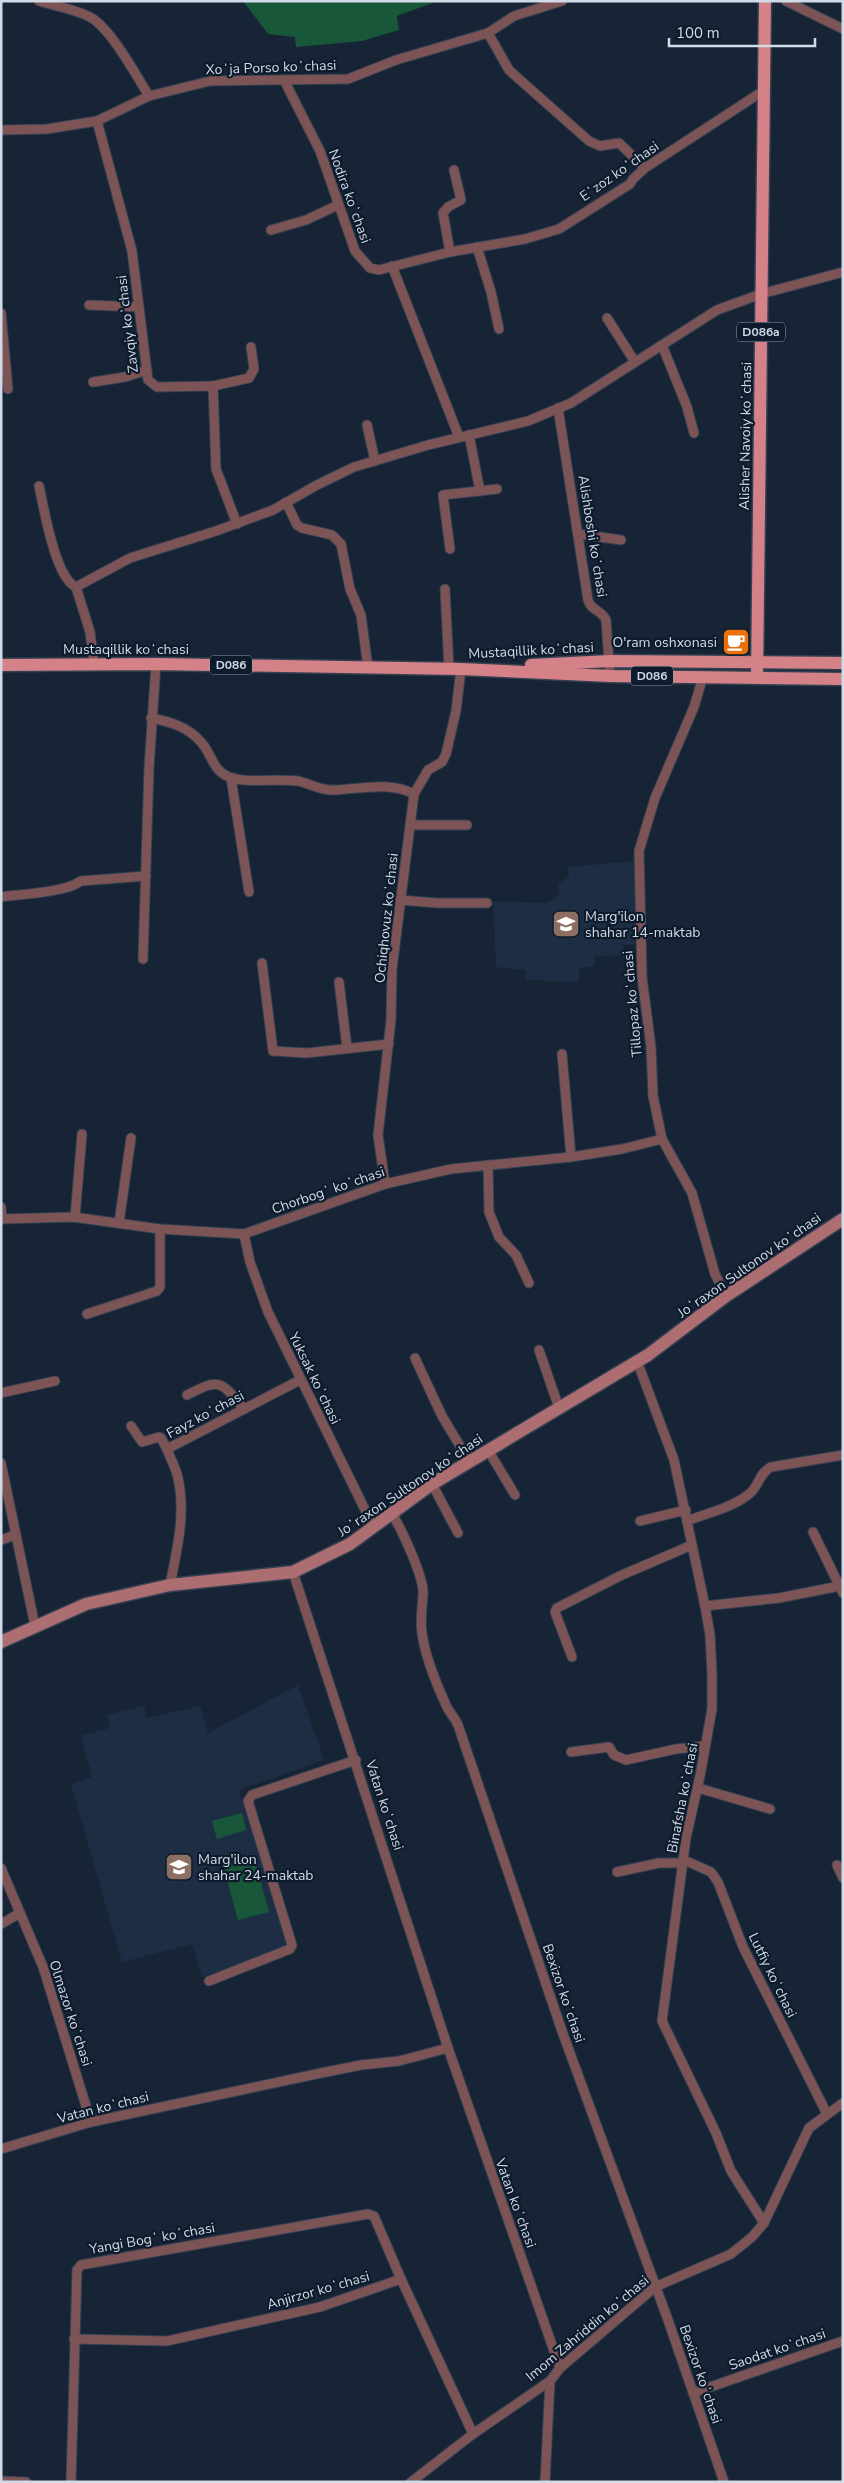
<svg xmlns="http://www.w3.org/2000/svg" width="844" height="2483" font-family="'Nunito Sans',sans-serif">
<rect width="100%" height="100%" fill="#172436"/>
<g fill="#1d2e44">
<polygon points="636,861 640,944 623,945 623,955 595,956 595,966 579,968 579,982 526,980 526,970 496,967 493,901 546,903 560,894 558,885 569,876 568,867"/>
<polygon points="298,1685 324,1760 239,1790 288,1948 202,1977 192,1944 122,1962 71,1784 92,1777 81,1736 110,1728 107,1715 144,1706 147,1718 200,1706 208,1733"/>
</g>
<g fill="#185739">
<polygon points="243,1 438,1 397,16 399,30 362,41 296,47 295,37 268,34"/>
<polygon points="242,1813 246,1830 217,1839 212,1821"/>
<polygon points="253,1854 269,1912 238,1920 222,1862"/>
</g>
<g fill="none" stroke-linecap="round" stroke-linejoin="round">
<g stroke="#354152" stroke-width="11">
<g id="street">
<path d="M39,1C55,6 73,9 88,16C109,25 136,75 149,96"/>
<polyline points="786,1 843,29"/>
<polyline points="488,33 509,70 589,141 600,146 619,143 645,168"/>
<polyline points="284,80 320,151 355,251 370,268 379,270 450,252 525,239 559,229 630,184 633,179 645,168 763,91"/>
<polyline points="97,121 132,251 148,380 157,387 213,386 216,469 237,524"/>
<polyline points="1,130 47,129 97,121 149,96 210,81 348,79 396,60 488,33 514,16 562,1"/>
<polyline points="271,230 306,220 338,205"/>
<polyline points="477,247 491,292 499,329"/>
<polyline points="450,252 443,213 448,207 461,200 454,170"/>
<polyline points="392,266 459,437"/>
<polyline points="89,305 139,307"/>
<polyline points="1,313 8,389"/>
<polyline points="607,318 635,362"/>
<polyline points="662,345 687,407 694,433"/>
<polyline points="93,382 125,377 147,370"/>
<polyline points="213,386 249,378 254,369 251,347"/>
<path d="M558,408L588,600C591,611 602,610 606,620L610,676"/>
<polyline points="367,425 375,461"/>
<polyline points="469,435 480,491"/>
<path d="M39,486C44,508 55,578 76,587"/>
<polyline points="286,502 297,525 302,528 332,535 341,544 350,589 361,615 368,668"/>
<polyline points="579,534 621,540"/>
<polyline points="450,549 443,495 497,489"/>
<polyline points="76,587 130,558 216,531 273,510 317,485 354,467 428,445 528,421 571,403 717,310 761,294 843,272"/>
<polyline points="76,587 90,632 94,664"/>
<polyline points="445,589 449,669"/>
<polyline points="703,677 694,707 655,798 639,851 642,977 651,1047 653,1096 662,1139 692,1193 715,1274 726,1296"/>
<path d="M151,718C171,722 188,727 201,742C212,754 212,770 229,777C248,784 278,778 298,781C311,784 321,791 335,790C361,789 389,781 414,794"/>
<polyline points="231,778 249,892"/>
<polyline points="410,825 467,825"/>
<path d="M1,897C22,894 64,893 81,881L146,876"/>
<polyline points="400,900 437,903 487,903"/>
<polyline points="143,959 149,768 156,664"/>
<polyline points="262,963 273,1051 307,1053 389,1044"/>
<polyline points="339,982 347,1048"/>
<polyline points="562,1054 571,1157"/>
<polyline points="488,1165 489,1212 499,1237 516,1255 529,1283"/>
<polyline points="385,1184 378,1135 391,1020 392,969 414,794 428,770 442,762 446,754 456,711 461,669"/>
<polyline points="1,1207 2,1219"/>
<polyline points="75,1217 82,1134"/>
<polyline points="1,1219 73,1217 160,1229 244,1234 385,1184 451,1169 571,1157 622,1149 662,1139"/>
<polyline points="119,1223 131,1138"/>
<polyline points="244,1234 250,1262 268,1312 374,1528"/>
<polyline points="87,1314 157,1291 160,1287 160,1229"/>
<polyline points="539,1350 559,1408"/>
<polyline points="415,1358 442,1416 469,1461"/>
<polyline points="637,1361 674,1460 705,1606 710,1635 712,1674 712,1709 700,1776 686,1838 662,2021 716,2133 731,2171 764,2223"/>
<polyline points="1,1393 55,1381"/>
<path d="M187,1395C220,1378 220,1380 244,1409"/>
<polyline points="131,1426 142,1442 159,1437 161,1438 167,1449"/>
<polyline points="488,1450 515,1495"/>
<polyline points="1,1463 35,1626"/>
<polyline points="432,1484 458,1533"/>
<path d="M392,1514C401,1528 425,1579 423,1595C422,1608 420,1620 422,1633C425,1657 436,1683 446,1705C449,1712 455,1718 458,1725L563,2034L668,2320L724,2482"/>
<polyline points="640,1521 686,1510"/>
<path d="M687,1521C707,1513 732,1508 749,1494C759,1487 758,1474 771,1467L843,1455"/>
<polyline points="813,1532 843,1593"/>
<polyline points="1,1540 15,1535"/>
<polyline points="293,1572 448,2048 560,2368"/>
<path d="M170,1585C177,1550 186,1513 178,1478C176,1468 170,1458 167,1449L300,1380"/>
<polyline points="705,1606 779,1598 840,1586"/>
<polyline points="572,1657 555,1612 557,1608 622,1575 692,1545"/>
<polyline points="571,1752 609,1747 614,1755 626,1760 676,1749 705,1746"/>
<polyline points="698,1788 770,1809"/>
<polyline points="684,1860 711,1872 718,1882 743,1947 827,2114"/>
<polyline points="837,1865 843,1878"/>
<polyline points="1,1868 43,1967 91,2122"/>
<polyline points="617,1872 659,1863 684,1863"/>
<polyline points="1,1924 20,1913"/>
<polyline points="209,1981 290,1949 292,1945 248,1801 252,1795 356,1760"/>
<polyline points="1,2149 91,2122 321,2073 361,2065 399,2061 448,2048"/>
<polyline points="74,2339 167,2341 320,2307 401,2279 473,2434"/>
<polyline points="693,2393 843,2341"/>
<polyline points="1,2481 26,2482"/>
<polyline points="71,2482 77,2270 81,2265 368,2214 374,2216 401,2279"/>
<polyline points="411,2482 473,2434 550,2381 560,2368 655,2287 731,2254 752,2237 764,2223 809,2128 843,2103"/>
<polyline points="545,2482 550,2381"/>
</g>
</g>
<g stroke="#354152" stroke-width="15">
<polyline id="secondary" points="1,1642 86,1604 170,1585 293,1572 350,1544 432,1484 648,1355 726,1296 843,1219"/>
</g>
<g stroke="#354152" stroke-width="15">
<g id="primary">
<polyline points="1,665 156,664 461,669 610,676 843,679"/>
<polyline points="531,665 610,661 843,663"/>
<polyline points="757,677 765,1"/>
</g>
</g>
<use href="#street" stroke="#7c5456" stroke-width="9"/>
<use href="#secondary" stroke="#ad6e72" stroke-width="12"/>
<use href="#primary" stroke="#d48287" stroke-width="12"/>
</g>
<defs>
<g id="cafe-square" transform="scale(1.4375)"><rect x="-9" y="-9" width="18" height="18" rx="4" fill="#e8710a" stroke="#0d1b2c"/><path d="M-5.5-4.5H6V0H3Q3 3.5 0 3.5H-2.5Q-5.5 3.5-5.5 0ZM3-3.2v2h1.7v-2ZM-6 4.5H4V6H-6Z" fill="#fff"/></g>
<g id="school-square" transform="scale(1.4375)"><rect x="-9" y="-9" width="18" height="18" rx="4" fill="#8d6e63" stroke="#0d1b2c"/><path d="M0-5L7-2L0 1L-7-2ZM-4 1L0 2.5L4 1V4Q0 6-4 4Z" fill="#fff"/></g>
</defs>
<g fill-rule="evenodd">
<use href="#cafe-square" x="736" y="642"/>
<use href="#school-square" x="566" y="924"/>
<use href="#school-square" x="179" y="1867"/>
</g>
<g text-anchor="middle" stroke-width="4.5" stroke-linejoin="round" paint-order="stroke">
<g fill="#0d1b2c" stroke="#96a1ae" stroke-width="1">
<rect x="737" y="322.5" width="48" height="19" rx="4"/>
<rect x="210" y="655.5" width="42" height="19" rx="4"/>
<rect x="631" y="666.5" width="42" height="19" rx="4"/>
</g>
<g font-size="12" font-weight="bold" fill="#d1dae6">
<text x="761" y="336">D086a</text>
<text x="231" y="669">D086</text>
<text x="652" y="680">D086</text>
</g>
<g font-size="14" fill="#d1dae6" stroke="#0d1b2c">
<text transform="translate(271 67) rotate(-2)" y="5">Xoʻja Porso koʻchasi</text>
<text transform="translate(619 171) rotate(-35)" y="5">Eʻzoz koʻchasi</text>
<text transform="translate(350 196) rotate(70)" y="5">Nodira koʻchasi</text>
<text transform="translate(127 324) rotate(-97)" y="5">Zavqiy koʻchasi</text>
<text transform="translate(745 436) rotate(-89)" y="5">Alisher Navoiy koʻchasi</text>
<text transform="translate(593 536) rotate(81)" y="5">Alishboshi koʻchasi</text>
<text x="126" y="654">Mustaqillik koʻchasi</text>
<text transform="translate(531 650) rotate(-3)" y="5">Mustaqillik koʻchasi</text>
<text transform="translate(386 918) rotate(-84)" y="5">Ochiqhovuz koʻchasi</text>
<text transform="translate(632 1004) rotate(-95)" y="5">Tillopaz koʻchasi</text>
<text transform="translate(328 1190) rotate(-19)" y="5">Chorbogʻ koʻchasi</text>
<text transform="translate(749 1265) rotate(-35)" y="5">Joʻraxon Sultonov koʻchasi</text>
<text transform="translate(315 1378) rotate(64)" y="5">Yuksak koʻchasi</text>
<text transform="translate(205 1414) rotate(-28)" y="5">Fayz koʻchasi</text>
<text transform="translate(410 1485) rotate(-34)" y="5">Joʻraxon Sultonov koʻchasi</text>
<text transform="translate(682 1798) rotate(-79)" y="5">Binafsha koʻchasi</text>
<text transform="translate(385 1805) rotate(72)" y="5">Vatan koʻchasi</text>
<text transform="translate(773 1975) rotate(64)" y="5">Lutfiy koʻchasi</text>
<text transform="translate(564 1993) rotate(71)" y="5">Bexizor koʻchasi</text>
<text transform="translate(71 2013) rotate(72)" y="5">Olmazor koʻchasi</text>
<text transform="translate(103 2107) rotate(-14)" y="5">Vatan koʻchasi</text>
<text transform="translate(516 2203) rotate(70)" y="5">Vatan koʻchasi</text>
<text transform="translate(152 2238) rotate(-10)" y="5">Yangi Bogʻ koʻchasi</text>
<text transform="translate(318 2290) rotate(-16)" y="5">Anjirzor koʻchasi</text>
<text transform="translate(587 2328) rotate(-40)" y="5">Imom Zahriddin koʻchasi</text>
<text transform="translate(777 2349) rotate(-19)" y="5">Saodat koʻchasi</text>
<text transform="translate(701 2374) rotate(71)" y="5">Bexizor koʻchasi</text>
</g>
<g font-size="14" fill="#d1dae6" stroke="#0d1b2c" text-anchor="start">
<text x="717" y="647" text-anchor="end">O'ram oshxonasi</text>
<text x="585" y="921">Marg'ilon<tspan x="585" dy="16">shahar 14-maktab</tspan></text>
<text x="198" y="1864">Marg'ilon<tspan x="198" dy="16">shahar 24-maktab</tspan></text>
</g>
</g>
<rect width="844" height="2483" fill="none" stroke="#d1dae6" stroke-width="5"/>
<path d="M669 38v8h146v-8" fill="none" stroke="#d1dae6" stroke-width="2.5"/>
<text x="676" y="38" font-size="15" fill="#d1dae6" stroke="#0d1b2c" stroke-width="4" paint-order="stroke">100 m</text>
</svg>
